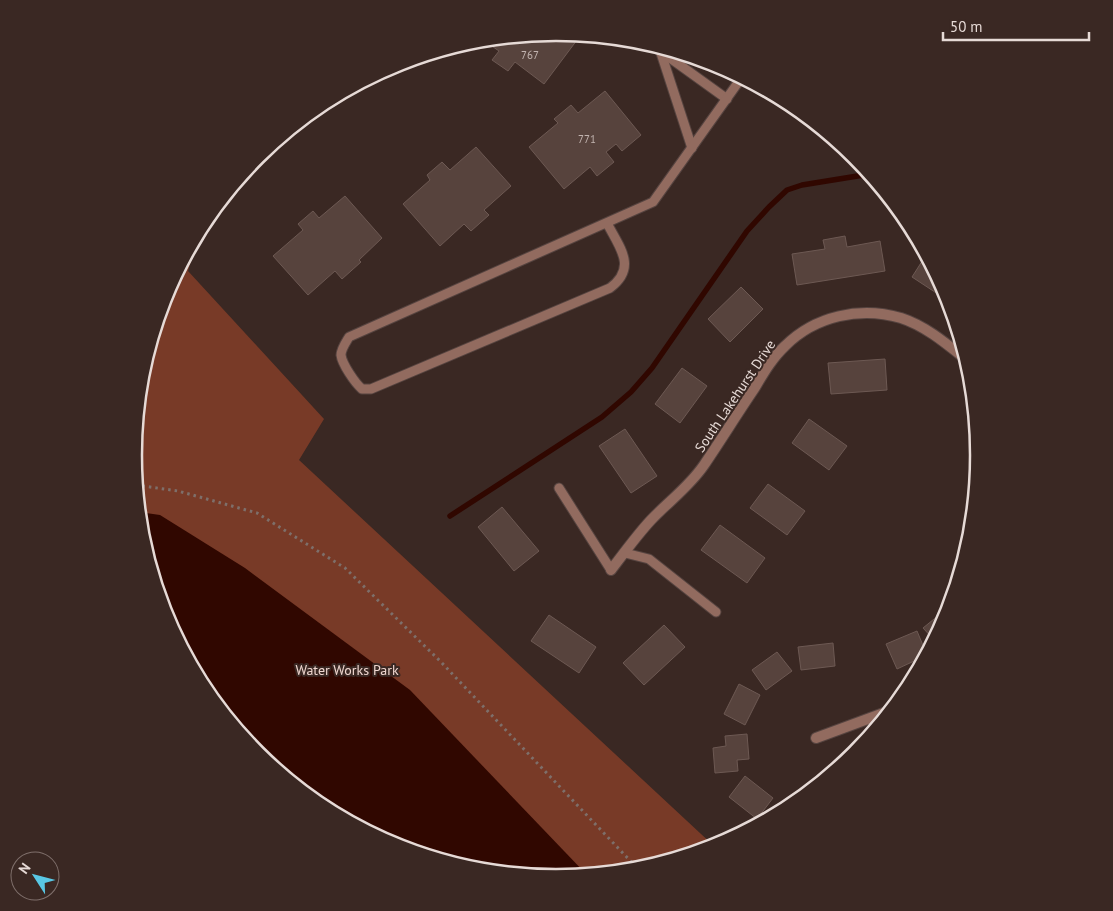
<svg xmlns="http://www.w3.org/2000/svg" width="1113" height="911" font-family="'PT Sans',sans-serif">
<rect width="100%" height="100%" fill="#3a2823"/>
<polygon fill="#783a27" points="200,230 188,271 324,419 299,460 715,847 639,870 557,878 474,870 394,846 321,807 257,754 205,690 166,617 142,538 134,455 142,373 166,293"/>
<polygon fill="#300700" points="139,512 160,515 245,568 410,690 587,875 557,878 474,870 394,846 321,807 257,754 205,690 166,617 142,538"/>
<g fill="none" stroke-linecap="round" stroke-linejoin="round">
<polyline stroke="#300700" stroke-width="5.5" points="450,516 602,417 631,392 652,368 747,231 769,207 787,190 802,185 870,174"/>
</g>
<g fill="#57433d" stroke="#6d5953">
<polygon points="557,33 569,34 577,40 544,84 515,62 508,71 492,60 499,51 483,40"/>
<polygon points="605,91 641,135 622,151 616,144 606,152 614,162 597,176 590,167 564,189 529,147 558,123 554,119 571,105 578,113"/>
<polygon points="476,147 511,186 484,210 489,215 471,231 464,224 440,246 403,204 430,180 427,175 442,162 450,170"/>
<polygon points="345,196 382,238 359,260 361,262 342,279 335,271 308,295 273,256 303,230 298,224 313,211 319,218"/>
<polygon points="845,236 847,247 880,241 885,271 797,285 792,254 825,249 823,240"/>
<polygon points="926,255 947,294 950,302 912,277"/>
<polygon points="741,287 763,309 730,342 708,319"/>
<polygon points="885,359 887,390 831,394 828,363"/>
<polygon points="682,368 707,386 680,423 655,404"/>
<polygon points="809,419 847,446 829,470 792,443"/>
<polygon points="625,429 657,476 631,493 599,446"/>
<polygon points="768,484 805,511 787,535 750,508"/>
<polygon points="502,507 539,551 514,571 478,527"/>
<polygon points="720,525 765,558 747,583 701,550"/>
<polygon points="965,526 972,528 971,538 964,561 957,559"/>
<polygon points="950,606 947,618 935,641 923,628"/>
<polygon points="549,615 596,647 579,673 531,641"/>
<polygon points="664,625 685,647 644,685 623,663"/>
<polygon points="917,631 927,655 897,669 886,644"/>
<polygon points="833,643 835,666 801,670 798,647"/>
<polygon points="777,652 792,671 766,690 752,670"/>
<polygon points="739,684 760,695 745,725 724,714"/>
<polygon points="747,734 749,759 737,760 738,771 715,773 713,748 726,746 725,736"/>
<polygon points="745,776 773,798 757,819 729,797"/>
<polygon points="782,802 795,805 779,814"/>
</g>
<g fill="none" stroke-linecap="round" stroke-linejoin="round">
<g stroke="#564440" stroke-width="11">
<g id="lane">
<polyline points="652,45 727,99"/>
<polyline points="660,50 692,148"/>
<path d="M607,223C619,247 638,267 610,288L371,389H362C355,383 342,364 341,355C341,349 346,342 349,337L653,202L742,77"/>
<polyline points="559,488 611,570"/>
<polyline points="625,553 649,559 716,612"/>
</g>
</g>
<g stroke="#564440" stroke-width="12">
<g id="street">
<path d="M611,570C624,553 637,535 651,520C669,501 689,487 704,465C721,440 737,414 754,389C763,374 772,358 785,346C815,316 860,306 901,318C926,326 948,345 968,361"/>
<polyline points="816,738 892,710"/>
</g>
</g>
<polyline stroke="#7e6f6a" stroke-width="3" stroke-dasharray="2.5 4" stroke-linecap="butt" points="136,485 178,491 257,513 345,568 440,661 639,870"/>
<use href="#lane" stroke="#926b5f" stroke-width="9"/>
<use href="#street" stroke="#926b5f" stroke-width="10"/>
</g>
<g text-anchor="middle" stroke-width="4" stroke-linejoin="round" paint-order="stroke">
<g font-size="11" fill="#c2b4b0">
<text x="530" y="59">767</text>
<text x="587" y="143">771</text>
</g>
<g font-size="14" fill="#e6dad6" stroke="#3a2823">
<text transform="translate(735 396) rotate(-56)" y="5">South Lakehurst Drive</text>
</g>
<g font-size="14" fill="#efd6cf" stroke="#3a2823">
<text x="347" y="675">Water Works Park</text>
</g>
</g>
<path d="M0 0H1113V911H0ZM142 455a414 414 0 1 1 828 0a414 414 0 1 1-828 0Z" fill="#3a2823" fill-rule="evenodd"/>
<path fill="none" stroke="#e6dad6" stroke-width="2.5" d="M142 455a414 414 0 1 1 828 0a414 414 0 1 1-828 0Z"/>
<g transform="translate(35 876) rotate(306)"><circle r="24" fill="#3a2823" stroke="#7f6f6b"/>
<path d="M0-4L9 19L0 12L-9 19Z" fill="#59c8e5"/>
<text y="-8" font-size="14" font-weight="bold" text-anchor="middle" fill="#e6dad6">N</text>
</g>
<path d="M943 32v8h146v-8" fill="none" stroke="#e6dad6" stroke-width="2.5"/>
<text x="950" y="32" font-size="15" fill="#e6dad6" stroke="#3a2823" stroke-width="4" paint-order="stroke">50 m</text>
</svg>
